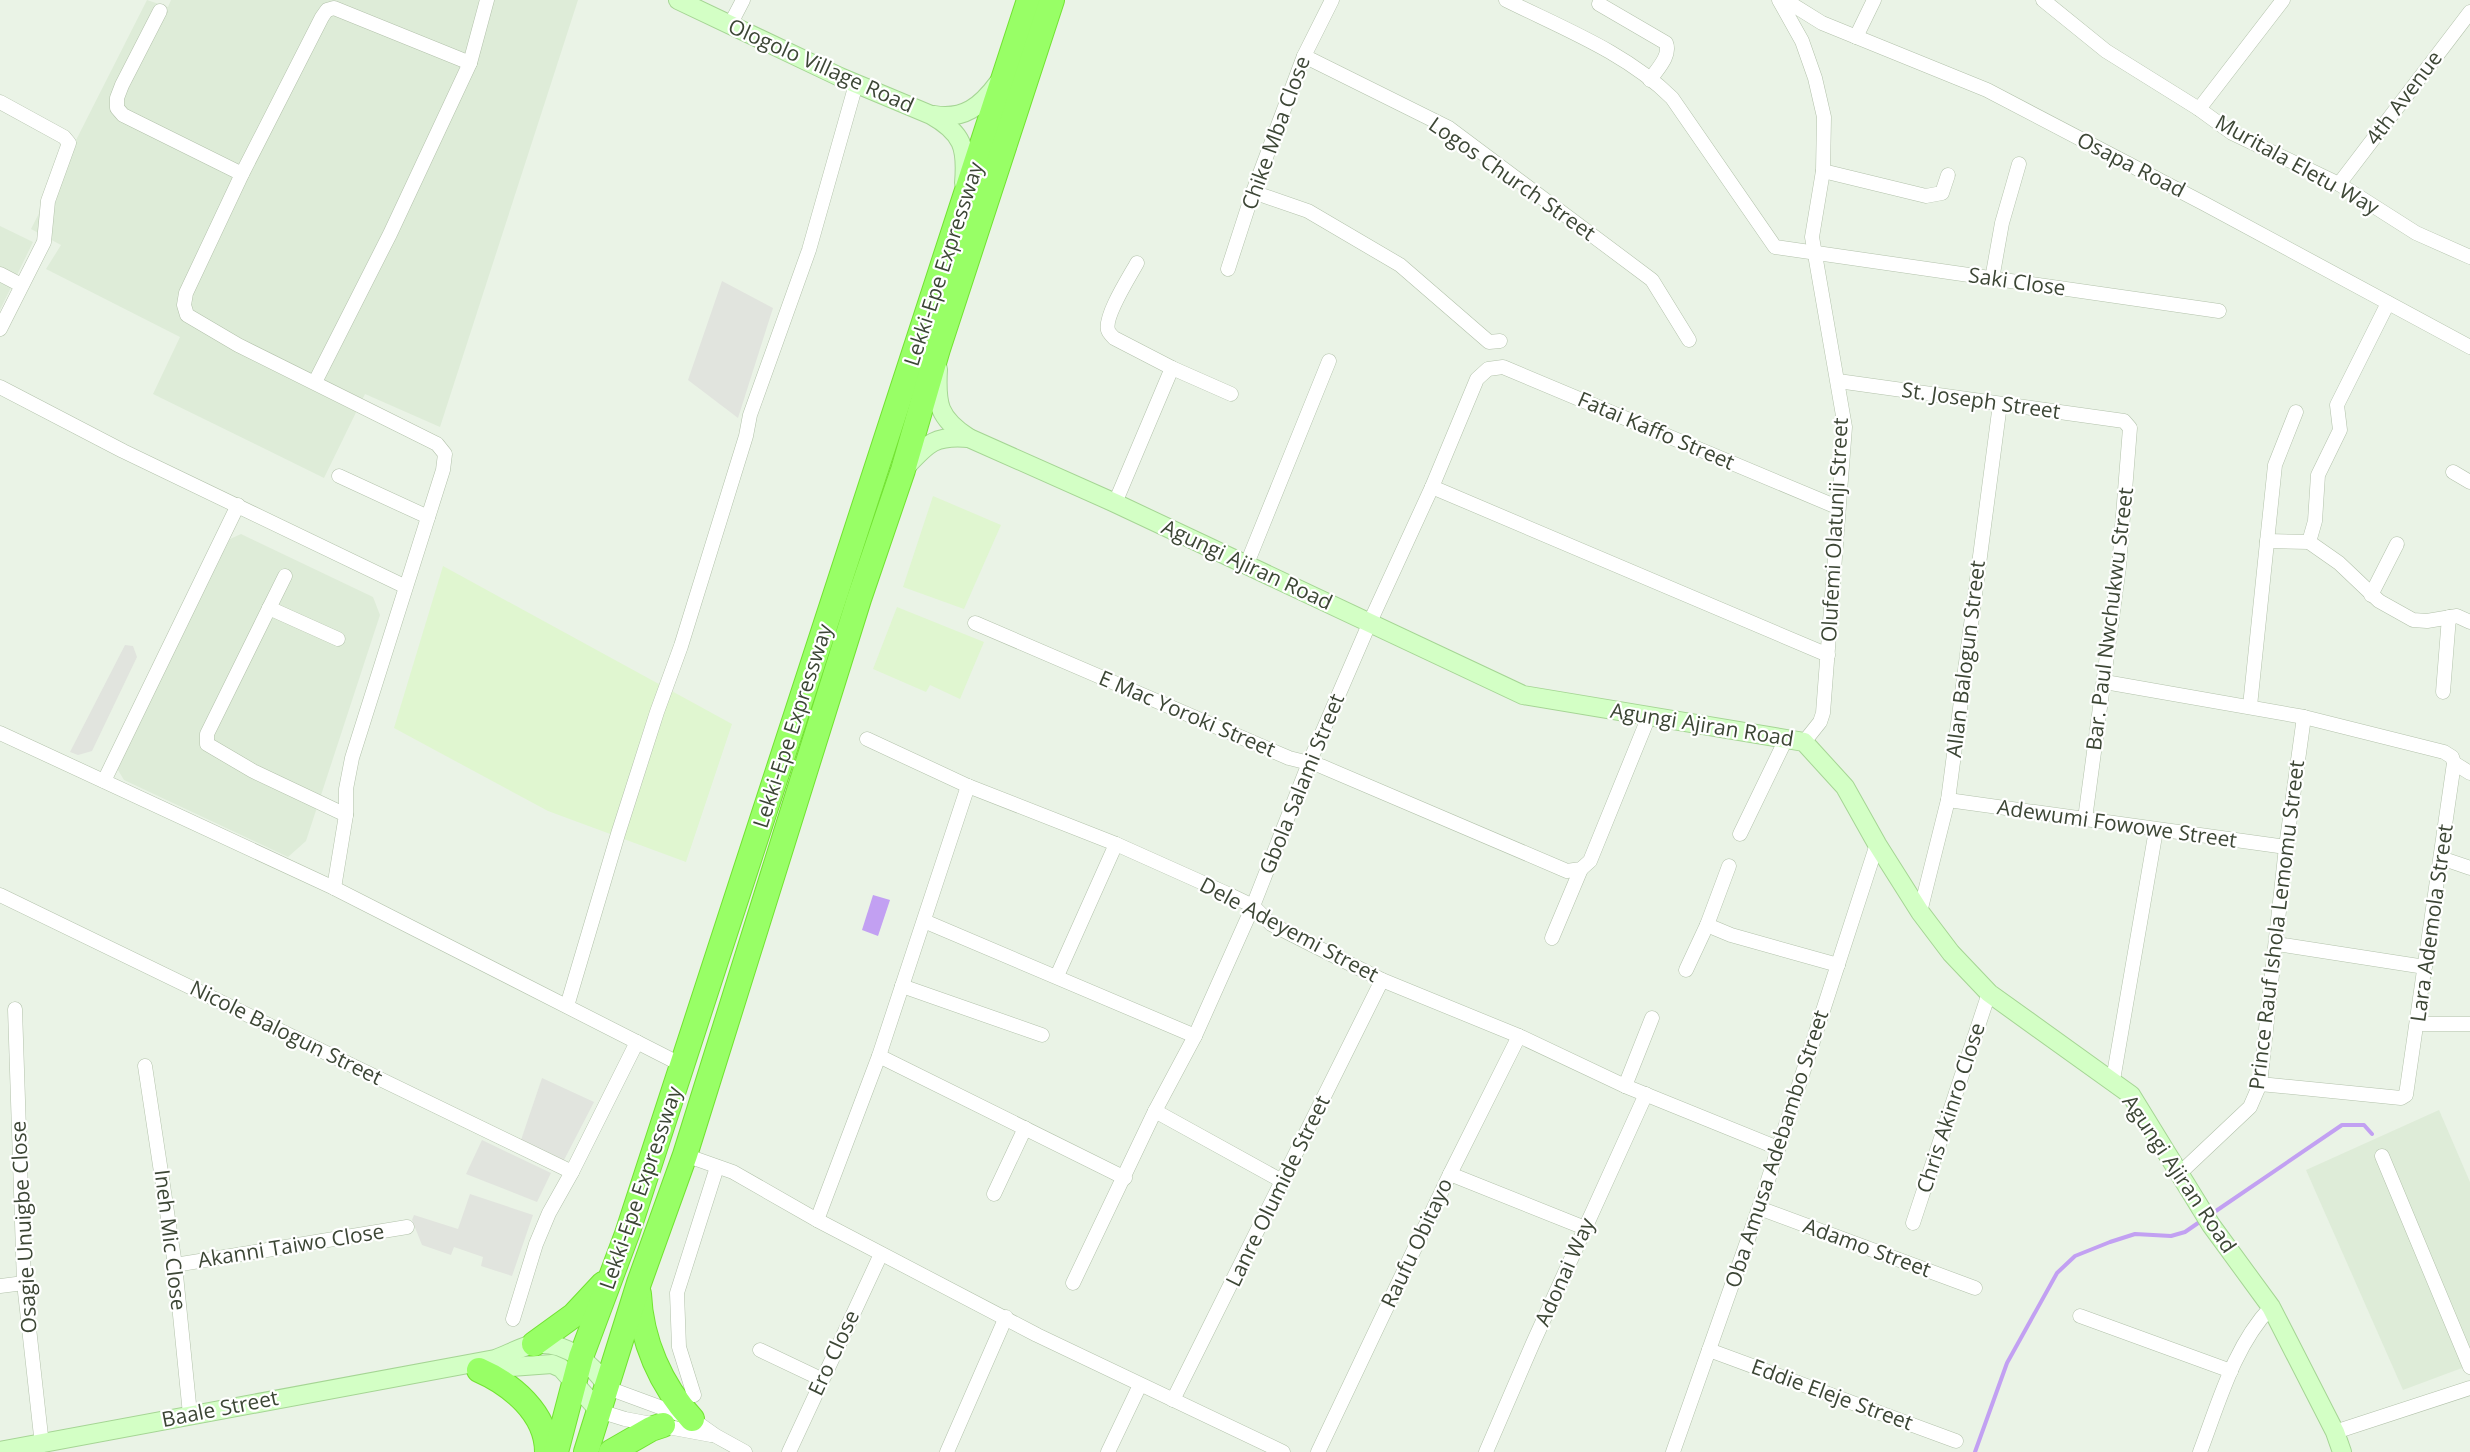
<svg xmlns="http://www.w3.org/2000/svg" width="2470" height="1452" font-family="'Open Sans',sans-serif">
<rect width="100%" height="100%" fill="#eaf3e6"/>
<g fill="#deecd8">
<polygon points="147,0 168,7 171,0 578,0 440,427 365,394 324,478 153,394 180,337 46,269 61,245 31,229"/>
<polygon points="0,226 33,242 0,310"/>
<polygon points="241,534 373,597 380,615 306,841 288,857 124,780 115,765 230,539"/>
<polygon points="2439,1110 2470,1182 2470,1365 2403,1390 2306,1170"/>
</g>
<g fill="#e0f6d0">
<polygon points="933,496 1001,525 964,609 903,587"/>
<polygon points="443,566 732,724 686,862 548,811 394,728"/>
<polygon points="897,607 984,642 960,699 930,685 926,692 873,669"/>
</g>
<g fill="#e1e4de">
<polygon points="722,281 773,308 738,418 688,380"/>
<polygon points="125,645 133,646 137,657 92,751 78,755 70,752"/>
<polygon points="542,1078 594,1102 564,1160 521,1140"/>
<polygon points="482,1140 551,1173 537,1202 466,1174"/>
<polygon points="470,1194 533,1215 512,1276 481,1266 483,1257 454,1247 451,1255 422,1245 412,1220 414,1215 458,1229"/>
</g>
<polygon fill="#c2a0f2" points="873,895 890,900 878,936 862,930"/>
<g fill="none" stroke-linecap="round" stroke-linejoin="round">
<g stroke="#c2a0f2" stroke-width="4">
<polyline points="2210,1215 2342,1125 2364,1125 2372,1134"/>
<polyline points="1975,1452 2007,1363 2057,1273 2075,1256 2110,1242 2135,1234 2171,1236 2185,1232 2201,1221"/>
</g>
<g stroke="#b3c2ab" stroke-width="15">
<g id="street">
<path d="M1506,0C1562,28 1627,53 1672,98L1775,247L2219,311"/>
<polyline points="1779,0 1802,41 1815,78 1824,117 1823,171 1812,237 1845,427 1823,713 1820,722 1804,742"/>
<polyline points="1785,0 1822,23 1987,90 2205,204 2470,347"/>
<polyline points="2043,0 2106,51 2199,109 2232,133 2339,184 2416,233 2470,257"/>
<path d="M1599,4L1666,43C1671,56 1657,69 1650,80"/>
<polyline points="160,11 122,85 117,98 117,108 123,115 242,174"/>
<polyline points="730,25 743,0"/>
<polyline points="1856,37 1874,0"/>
<polyline points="1304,56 1449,128 1652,280 1689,340"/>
<polyline points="0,102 64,137 69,143 48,201 44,242 0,329"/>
<polyline points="2199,109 2283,0"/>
<polyline points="1823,171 1926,196 1942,193 1948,175"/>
<polyline points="2339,184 2470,12"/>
<polyline points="1253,192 1308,211 1400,265 1489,342 1500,341"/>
<path d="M1137,263C1130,276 1104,316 1108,330C1108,332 1112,336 1114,338L1172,368L1231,394"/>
<polyline points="1228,269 1253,192 1304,56 1332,0"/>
<polyline points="0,274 21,285"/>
<polyline points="1992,279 2002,223 2019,164"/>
<polyline points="1838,381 2124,421 2130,428 2119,566 2085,819"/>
<polyline points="315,382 390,234 470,63 487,0"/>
<polyline points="0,387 123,451 404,586"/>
<polyline points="2453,472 2470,482"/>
<polyline points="339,476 428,517"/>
<polyline points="1432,487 1828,655"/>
<polyline points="1115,503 1172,368"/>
<polyline points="2267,541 2309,542 2339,563 2379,601 2413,620 2427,621 2457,616 2470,622"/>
<polyline points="2309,542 2315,521 2318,475 2340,430 2337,405 2388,303"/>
<polyline points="1246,566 1329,361"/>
<polyline points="285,576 207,734 207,744 253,771 346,815"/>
<polyline points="2371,595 2397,544"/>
<polyline points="269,608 338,639"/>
<polyline points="975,623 1289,758 1321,766 1567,871 1581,869 1590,861 1649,716"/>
<polyline points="2105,682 2304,717 2444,752 2452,757 2454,763 2406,1095 2401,1098 2260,1084"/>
<polyline points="2443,692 2449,617"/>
<polyline points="2250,706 2275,465 2296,412"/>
<polyline points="0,733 334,888 682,1065"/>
<polyline points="867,739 968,786 1116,844 1230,895 1253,906 1271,924 1382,980 1519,1036 1625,1086 1778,1148"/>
<polyline points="2454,763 2470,773"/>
<polyline points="104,781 238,505"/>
<polyline points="1948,800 2286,847"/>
<polyline points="1740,834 1786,739"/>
<polyline points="2441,858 2470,868"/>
<polyline points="334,888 346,815 346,789 352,758 443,470 445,454 437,444 238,345 187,315 184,305 186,293 242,174 322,17 327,10 334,8 470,63"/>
<polyline points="0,895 572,1172"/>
<polyline points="1920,912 1948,800 2000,404"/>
<polyline points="924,921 1195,1036"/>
<polyline points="1707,925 1731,935 1838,965"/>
<polyline points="1552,938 1581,869"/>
<polyline points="2277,944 2425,967"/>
<polyline points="1686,970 1707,925 1729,866"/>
<polyline points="1057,976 1116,844"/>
<polyline points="902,986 1042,1035"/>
<polyline points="567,1006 618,834 657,712 681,646 746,436 750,415 809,250 856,84"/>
<polyline points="15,1009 24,1283 42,1445"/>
<polyline points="2418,1024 2470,1024"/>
<polyline points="879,1056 1125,1178"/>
<polyline points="145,1066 175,1265 190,1414"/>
<polyline points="2113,1080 2156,830"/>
<polyline points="1625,1086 1652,1018"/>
<polyline points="1155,1111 1282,1181"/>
<polyline points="685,1155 733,1172 817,1220 1037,1335 1283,1452"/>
<polyline points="2382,1156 2470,1367"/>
<polyline points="1450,1174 1585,1228"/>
<polyline points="2179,1174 2250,1107 2260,1084 2286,847 2304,717"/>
<polyline points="994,1194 1025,1128"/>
<polyline points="1759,1208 1975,1288"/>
<polyline points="817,1220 879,1056 968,786"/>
<polyline points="1913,1223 1989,993"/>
<polyline points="175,1265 407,1227"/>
<polyline points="1073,1283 1155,1111 1195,1036 1253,906 1309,763 1370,622 1432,487 1477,379 1488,369 1503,367 1837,507"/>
<polyline points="0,1286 24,1283"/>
<polyline points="2080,1316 2231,1371"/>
<polyline points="513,1319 536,1244 549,1213 572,1172 637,1042"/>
<polyline points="760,1350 821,1379"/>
<polyline points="1709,1350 1956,1441"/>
<polyline points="608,1388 692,1419 716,1436 745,1452"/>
<polyline points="694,1395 679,1347 677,1293 717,1167"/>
<polyline points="1173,1400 1382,980"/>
<polyline points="599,1411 625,1419 711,1435"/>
<polyline points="2335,1432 2470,1388"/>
<polyline points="789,1452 881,1254"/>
<polyline points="947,1452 1006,1317"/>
<polyline points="1108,1452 1140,1385"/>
<polyline points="1318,1452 1450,1174 1519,1036"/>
<polyline points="1486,1452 1533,1343 1646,1094"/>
<polyline points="1673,1452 1759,1208 1877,844"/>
<path d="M2200,1452C2219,1402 2234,1346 2271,1307"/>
</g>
</g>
<g stroke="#a5d594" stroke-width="20">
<g id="secondary">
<path d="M678,0L840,77L931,115C963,133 967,148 964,183"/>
<path d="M934,115C964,120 981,106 998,83"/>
<path d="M938,369C936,404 938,418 969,438L1115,503L1523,695L1804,742L1845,787L1877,844L1920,912L1951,953L1989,993L2131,1095L2211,1225L2271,1307L2335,1432L2342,1452"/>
<path d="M906,467C928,443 935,435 969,438"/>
<polyline points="484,1369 552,1364 561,1368 599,1411"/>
<path d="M0,1451L495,1359C507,1355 522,1346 535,1344C566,1341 592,1363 608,1388"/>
</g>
</g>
<g stroke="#72e232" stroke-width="26">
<g id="highway">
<path d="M639,1294C641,1340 661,1386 692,1419"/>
<polyline points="534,1344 574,1315 603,1284"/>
<path d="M479,1370C511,1384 547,1413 547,1452"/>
<polyline points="556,1452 581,1357 627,1234 1029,0"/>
<polyline points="586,1452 639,1283 685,1155 859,599 903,470 938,349 1052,0"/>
<polyline points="611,1452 651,1429 663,1425"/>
</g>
</g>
<use href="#street" stroke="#fff" stroke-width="14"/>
<use href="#secondary" stroke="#d3ffc5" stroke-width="18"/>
<use href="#highway" stroke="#98ff66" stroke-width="24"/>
</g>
<g text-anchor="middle" stroke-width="4.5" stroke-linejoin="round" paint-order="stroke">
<g font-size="21" fill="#3c4635" stroke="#fff">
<text transform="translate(821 66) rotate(24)" y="7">Ologolo Village Road</text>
<text transform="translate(2404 98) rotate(-53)" y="7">4th Avenue</text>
<text transform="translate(1276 133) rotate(-70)" y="7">Chike Mba Close</text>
<text transform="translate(2131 165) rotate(27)" y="7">Osapa Road</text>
<text transform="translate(2297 165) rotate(29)" y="7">Muritala Eletu Way</text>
<text transform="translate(1512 179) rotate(35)" y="7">Logos Church Street</text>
<text transform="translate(944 264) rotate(-72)" y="7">Lekki-Epe Expressway</text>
<text transform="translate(2017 282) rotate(8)" y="7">Saki Close</text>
<text transform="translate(1981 401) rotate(8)" y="7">St. Joseph Street</text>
<text transform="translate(1656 431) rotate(23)" y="7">Fatai Kaffo Street</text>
<text transform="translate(1835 530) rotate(-87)" y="7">Olufemi Olatunji Street</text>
<text transform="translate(1247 565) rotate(25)" y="7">Agungi Ajiran Road</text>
<text transform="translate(2110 619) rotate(-83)" y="7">Bar. Paul Nwchukwu Street</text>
<text transform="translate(1966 659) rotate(-83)" y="7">Allan Balogun Street</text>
<text transform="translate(1187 714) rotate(23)" y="7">E Mac Yoroki Street</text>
<text transform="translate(1702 725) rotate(9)" y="7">Agungi Ajiran Road</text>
<text transform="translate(793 726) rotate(-72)" y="7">Lekki-Epe Expressway</text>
<text transform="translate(1302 784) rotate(-68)" y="7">Gbola Salami Street</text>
<text transform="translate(2117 824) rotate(8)" y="7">Adewumi Fowowe Street</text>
<text transform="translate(2432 923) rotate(-82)" y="7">Lara Ademola Street</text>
<text transform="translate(2277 925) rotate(-83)" y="7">Prince Rauf Ishola Lemomu Street</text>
<text transform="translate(1289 930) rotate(28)" y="7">Dele Adeyemi Street</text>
<text transform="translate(286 1033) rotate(26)" y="7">Nicole Balogun Street</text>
<text transform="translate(1951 1108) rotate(-72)" y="7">Chris Akinro Close</text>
<text transform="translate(1777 1149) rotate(-72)" y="7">Oba Amusa Adebambo Street</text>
<text transform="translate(2179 1174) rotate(56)" y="7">Agungi Ajiran Road</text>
<text transform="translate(641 1188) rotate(-71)" y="7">Lekki-Epe Expressway</text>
<text transform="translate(1278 1191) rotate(-64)" y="7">Lanre Olumide Street</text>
<text transform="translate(24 1227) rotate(-93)" y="7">Osagie Unuigbe Close</text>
<text transform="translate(170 1240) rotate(83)" y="7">Ineh Mic Close</text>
<text transform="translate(1417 1243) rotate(-65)" y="7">Raufu Obitayo</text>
<text transform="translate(291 1246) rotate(-9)" y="7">Akanni Taiwo Close</text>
<text transform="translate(1867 1248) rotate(20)" y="7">Adamo Street</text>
<text transform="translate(1565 1272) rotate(-66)" y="7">Adonai Way</text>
<text transform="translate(834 1353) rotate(-65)" y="7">Ero Close</text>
<text transform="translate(1832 1395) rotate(20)" y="7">Eddie Eleje Street</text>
<text transform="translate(220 1409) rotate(-11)" y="7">Baale Street</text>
</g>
</g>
</svg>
